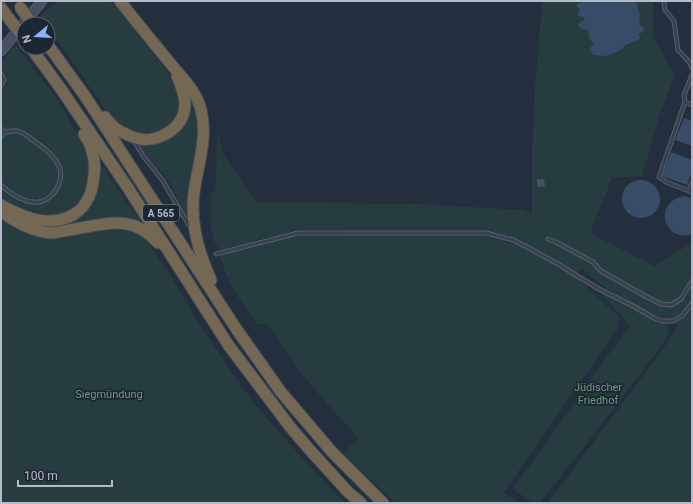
<svg xmlns="http://www.w3.org/2000/svg" width="693" height="504" font-family="Roboto,sans-serif">
<rect width="100%" height="100%" fill="#242f3e"/>
<g fill="#263c3f">
<polygon points="57,1 110,1 119,11 174,80 178,90 180,102 178,114 167,129 148,135 129,130 109,115 48,27 48,24 46,24 40,16"/>
<path d="M542,1H583L584,2L580,10L585,20L587,29L589,33L619,51L626,45L640,39L639,25L640,15L636,1H653V37L675,75L660,114L642,176L612,178L590,233L654,266L670,256L692,243V277L679,296L673,302L679,303L688,294L692,288V299L681,314L670,319L657,316L634,305L602,286L582,269L578,273L562,263L508,235L484,231L297,230L223,249H219C207,233 211,211 210,193L215,191L218,133L223,154L258,203H329L419,204L523,210L532,214V149L535,86Z"/>
<polygon points="15,44 60,103 82,143 89,164 89,179 87,193 81,202 67,214 49,219 18,209 1,197 1,63"/>
<polygon points="189,94 196,111 198,128 197,150 189,221 181,207 173,188 165,176 152,163 138,142 171,135"/>
<path d="M98,159C108,174 117,189 127,204C134,212 141,220 147,229L54,226L69,223L80,215L89,208L96,193L100,178Z"/>
<polygon points="2,216 16,225 88,232 114,228 131,230 144,237 154,251 172,278 199,323 242,387 268,420 298,453 345,503 1,503 1,220"/>
<path d="M352,235H482L521,246L577,278L619,317V326L504,492L519,503H396L372,481L343,453L359,438L336,414L301,373L268,325L257,324C247,310 235,295 228,278C225,271 222,264 220,257L221,254L291,236Z"/>
<path d="M596,289L658,322L668,324C671,334 666,339 661,346L612,411L540,503H533L513,489L629,326L625,319Z"/>
<polygon points="692,308 692,503 548,503 668,342 674,332 678,322"/>
</g>
<g fill="#394c67">
<path d="M583,1H636L640,15L639,25L643,27L644,31L639,34L640,39L626,45L619,51L606,56L593,55L590,48L594,43C590,39 588,38 589,33L587,29H581L578,24L581,22L585,20L583,17L578,16V13L580,10L577,7V4L583,2Z"/>
<polygon points="684,118 692,121 692,146 675,140"/>
<polygon points="671,152 692,160 692,171 687,185 662,176"/>
<circle cx="641" cy="199" r="19"/>
<path d="M683,196L692,198V234C666,244 651,204 683,196Z"/>
</g>
<polygon fill="#455162" points="537,179 544,179 545,186 537,187"/>
<g fill="none" stroke-linecap="round" stroke-linejoin="round">
<g stroke="#565f6c" stroke-width="5">
<g id="lane">
<polyline points="664,1 665,10 674,21 678,50 690,63 692,68"/>
<polyline points="1,74 4,80 1,85"/>
<polyline points="692,75 684,95 685,102 659,177 666,182 692,192"/>
<polyline points="685,102 692,105"/>
<path d="M1,129L5,132C8,132 13,130 17,131C25,132 32,140 38,144C46,150 55,156 59,166C66,181 51,205 33,202C21,201 10,193 1,185"/>
<polyline points="1,137 5,132"/>
<polyline points="134,141 144,157 163,181 190,227"/>
<polyline points="689,191 692,183"/>
<polyline points="548,239 556,242 593,262 601,271 645,296 661,304 671,305 681,299 692,281"/>
<polyline points="216,254 298,233 486,233 513,240 525,246 558,264 597,288 633,306 654,318 662,321 674,321 683,315 692,303"/>
</g>
</g>
<g stroke="#565f6c" stroke-width="11">
<polyline id="secondary" points="1,51 42,1"/>
</g>
<g stroke="#434c59" stroke-width="13">
<g id="highway">
<path d="M120,1C136,22 153,42 170,63C182,78 196,90 201,110C208,138 198,164 194,192C190,223 198,252 211,280"/>
<polyline points="1,8 10,20"/>
<polyline points="48,45 85,96 237,330 281,392 332,452 383,503"/>
<polyline points="31,48 61,89 128,188 229,346 291,428 309,449 348,492 361,503"/>
<path d="M105,117C108,121 112,125 115,128C119,131 123,133 126,134C143,143 157,141 172,130C181,123 185,113 185,103C184,93 181,85 177,76"/>
<path d="M1,205C5,208 10,210 15,212C51,230 91,222 94,175C95,167 94,156 91,148C90,143 86,138 84,134"/>
<path d="M3,213C17,223 33,232 51,233C57,233 63,231 69,230C103,225 132,212 158,243"/>
</g>
</g>
<use href="#lane" stroke="#38414e" stroke-width="3"/>
<use href="#secondary" stroke="#465061" stroke-width="9"/>
<use href="#highway" stroke="#746855" stroke-width="11"/>
<g stroke="#434c59" stroke-width="13" stroke-linecap="butt">
<g id="highway-bridge">
<polyline points="20,7 32,24"/>
<polyline points="10,20 24,38"/>
</g>
</g>
<use href="#highway-bridge" stroke="#746855" stroke-width="11"/>
</g>
<g text-anchor="middle" stroke-width="3.5" stroke-linejoin="round" paint-order="stroke">
<rect fill="#1d2633" stroke="#878f9c" stroke-width="1" x="143" y="205" width="36" height="16" rx="3"/>
<g font-size="10" font-weight="bold" fill="#b4bcc9">
<text x="161" y="217">A 565</text>
</g>
<g font-size="11" fill="#6b9a76" stroke="#1d2633">
<text x="598" y="391">Jüdischer<tspan x="598" dy="13">Friedhof</tspan></text>
<text x="109" y="398">Siegmündung</text>
</g>
</g>
<rect width="693" height="504" fill="none" stroke="#b4bcc9" stroke-width="4"/>
<g transform="translate(36 36) rotate(252)"><circle r="19" fill="#1d2633" stroke="#59626f"/>
<path d="M0-3L7 15L0 10L-7 15Z" fill="#8ab4f8"/>
<text y="-6" font-size="11" font-weight="bold" text-anchor="middle" fill="#b4bcc9">N</text>
</g>
<path d="M18 480v6h94v-6" fill="none" stroke="#b4bcc9" stroke-width="2"/>
<text x="24" y="480" font-size="12" fill="#b4bcc9" stroke="#1d2633" stroke-width="3" paint-order="stroke">100 m</text>
</svg>
